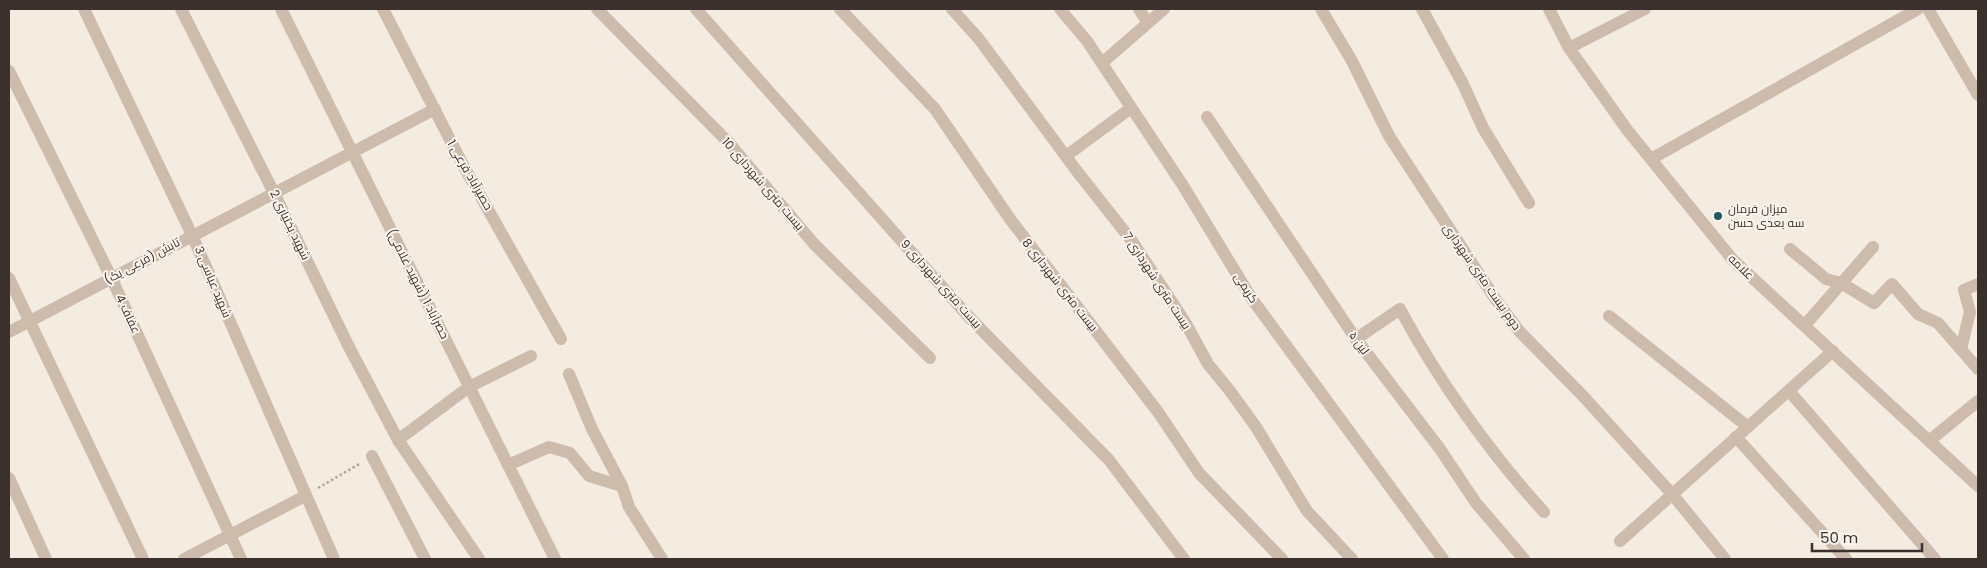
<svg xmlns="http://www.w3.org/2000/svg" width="1987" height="568" font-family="Poppins,Cairo,sans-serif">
<rect width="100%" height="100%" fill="#f4ebe1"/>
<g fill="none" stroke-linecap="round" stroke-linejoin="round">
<polyline stroke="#b9a596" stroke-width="2.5" stroke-dasharray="2.5 2.5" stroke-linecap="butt" points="318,488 361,463"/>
<g stroke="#cdbbac" stroke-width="12">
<polyline points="84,9 192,235 334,559"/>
<polyline points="181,9 274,193 349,347 398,440 479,559"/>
<polyline points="281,9 555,559"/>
<polyline points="383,9 463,165 561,339"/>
<polyline points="597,9 730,144 814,244 930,358"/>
<polyline points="696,9 968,316 1109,460 1184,559"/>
<polyline points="840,9 935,109 1010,219 1158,412 1199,473 1282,559"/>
<polyline points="952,9 979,39 1076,170 1132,241 1185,322 1208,364 1230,391 1256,427 1307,511 1352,559"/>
<polyline points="1060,9 1087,41 1182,184 1252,299 1443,559"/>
<polyline points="1139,9 1148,23"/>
<polyline points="1321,9 1352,61 1389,136 1496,300 1520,332 1583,396 1672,494 1725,559"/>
<polyline points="1422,9 1463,84 1483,128 1529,203"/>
<polyline points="1549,9 1569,48 1628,131 1733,260 1978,486"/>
<polyline points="1928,9 1978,95"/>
<polyline points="1569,48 1645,9"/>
<polyline points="1102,63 1164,9"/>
<polyline points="9,71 111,277 241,559"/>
<polyline points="1207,117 1356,339 1440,449 1476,503 1524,559"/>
<polyline points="1066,156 1131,108"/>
<polyline points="1651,159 1918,9"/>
<polyline points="1790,249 1826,279 1841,283 1874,303 1892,284 1918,314 1938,323 1978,369"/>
<polyline points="9,278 143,559"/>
<polyline points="1609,316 1748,427"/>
<polyline points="1805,325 1873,247"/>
<polyline points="9,332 435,109"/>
<path d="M1356,339L1400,309C1438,380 1490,453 1544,512"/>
<polyline points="1961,349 1970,312 1964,290 1978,284"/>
<polyline points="569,374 592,429 622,486 629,507 662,559"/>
<polyline points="1789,391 1935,559"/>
<polyline points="1736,437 1846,559"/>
<polyline points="398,440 469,387 531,356"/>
<polyline points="1929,441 1978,401"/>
<polyline points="372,456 425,559"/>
<polyline points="508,465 549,447 570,453 589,476 622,486"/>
<polyline points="9,478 46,559"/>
<polyline points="1620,541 1833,351"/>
<polyline points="184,559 305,496"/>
</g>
</g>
<circle fill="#1f5a5e" stroke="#fbf5ee" stroke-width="2" cx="1718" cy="216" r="5"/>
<g text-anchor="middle" stroke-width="4" stroke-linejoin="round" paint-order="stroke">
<g font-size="12" fill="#3b302b" stroke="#fbf5ee">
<text transform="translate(470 175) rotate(60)" y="4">حصیرآباد فرعی 1</text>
<text transform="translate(763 184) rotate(49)" y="4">بیست متری شهرداری 10</text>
<text transform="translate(290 225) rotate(64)" y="4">شهید بختیاری 2</text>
<text transform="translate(142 261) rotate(-28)" y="4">تابش (فرعی یک)</text>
<text transform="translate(1741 267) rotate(44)" y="4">علامه</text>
<text transform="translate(1482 277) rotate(55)" y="4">دوم بیست متری شهرداری</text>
<text transform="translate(1157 281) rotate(57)" y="4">بیست متری شهرداری 7</text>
<text transform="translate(213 282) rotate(67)" y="4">شهید عباسی 3</text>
<text transform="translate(418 284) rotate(63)" y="4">حصرآباد 1 (شهید غلامی)</text>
<text transform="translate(941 284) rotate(48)" y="4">بیست متری شهرداری 9</text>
<text transform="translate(1060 285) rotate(52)" y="4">بیست متری شهرداری 8</text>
<text transform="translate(1246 288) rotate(58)" y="4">کریمی</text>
<text transform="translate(128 314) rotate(65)" y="4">عفاف 4</text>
<text transform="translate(1359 343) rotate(54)" y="4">لین ۵</text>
</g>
<g font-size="12" fill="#3b302b" stroke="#fbf5ee" text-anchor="start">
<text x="1728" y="213">میزان فرمان<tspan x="1728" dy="14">سه بعدی حسن</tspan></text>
</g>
</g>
<rect width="1987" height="568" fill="none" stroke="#3b302b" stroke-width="20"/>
<path d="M1812 543v8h110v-8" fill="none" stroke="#3b302b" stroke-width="2.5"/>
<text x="1820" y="543" font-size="15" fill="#3b302b" stroke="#fbf5ee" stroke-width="4" paint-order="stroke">50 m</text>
</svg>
